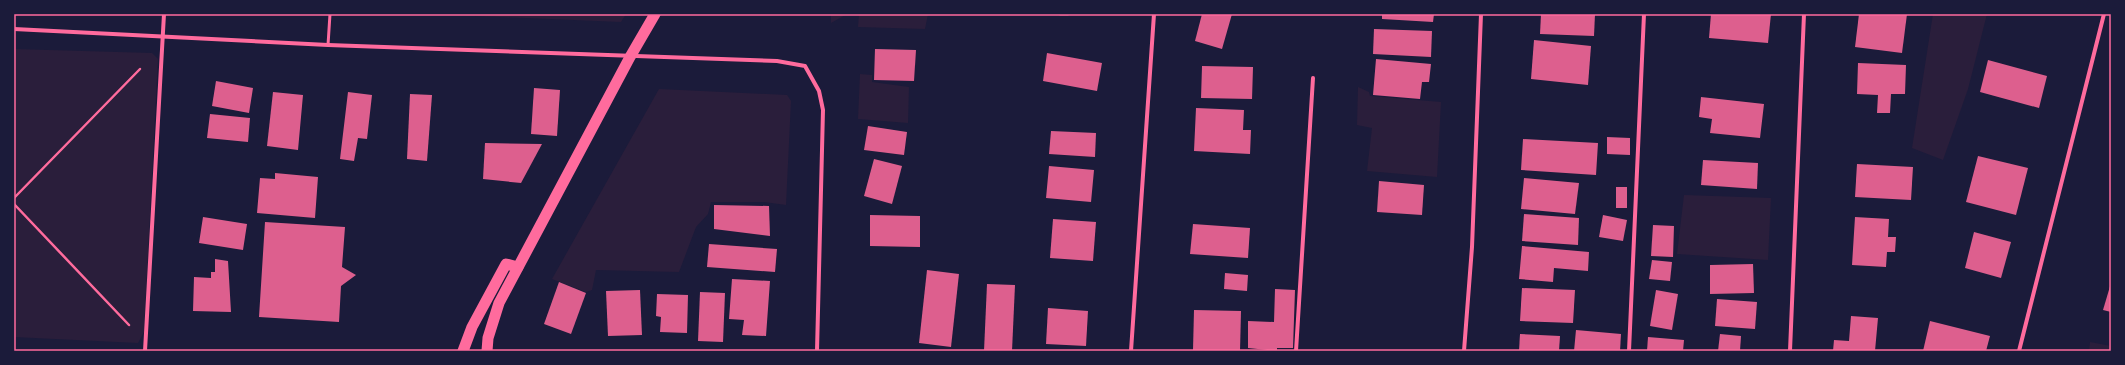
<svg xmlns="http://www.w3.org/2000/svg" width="2125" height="365" font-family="Mulish,sans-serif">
<rect width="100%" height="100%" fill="#1b1b3a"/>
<g fill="#2a1e3b">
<polygon points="429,14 626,14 621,22"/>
<polygon points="831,14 847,14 831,23"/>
<polygon points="859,14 928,14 925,29 858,27"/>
<polygon points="1933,14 1987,14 1968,89 1943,160 1912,148"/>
<polygon points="14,49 152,53 158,59 144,332 138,343 14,337"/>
<polygon points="860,74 872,75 872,82 909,87 908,123 858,119"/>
<polygon points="1358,87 1369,92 1370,96 1441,102 1437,177 1367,171 1372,128 1357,125"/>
<polygon points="659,89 787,95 791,101 786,205 764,202 711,202 708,214 696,227 679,272 596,270 592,290 586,292 552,279"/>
<polygon points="1684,195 1771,198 1768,260 1677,254"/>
<polygon points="2090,342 2111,346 2111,351 2089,351"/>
</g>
<g fill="#dd5f8e">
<polygon points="1202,14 1232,14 1222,49 1195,41"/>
<polygon points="1382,14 1434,14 1433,22 1382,19"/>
<polygon points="1541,14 1595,14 1594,36 1540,34"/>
<polygon points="1711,14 1771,14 1768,43 1709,38"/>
<polygon points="1859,14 1907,14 1902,53 1855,47"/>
<polygon points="1374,29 1432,31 1431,57 1373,54"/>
<polygon points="1534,40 1591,46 1588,85 1531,79"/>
<polygon points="875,49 916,50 914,81 874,80"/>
<polygon points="1047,53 1102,63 1097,91 1043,81"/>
<polygon points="1376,59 1431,64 1429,82 1422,82 1420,99 1373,95"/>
<polygon points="1988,60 2047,76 2039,108 1980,92"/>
<polygon points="1858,63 1906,65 1905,94 1891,94 1890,113 1877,113 1878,95 1857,94"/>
<polygon points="1202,66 1253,67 1252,99 1201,98"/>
<polygon points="216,81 253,88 249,113 212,106"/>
<polygon points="534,88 560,90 557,136 531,134"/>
<polygon points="273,92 303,95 298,150 267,146"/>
<polygon points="348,92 372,95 367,139 358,138 354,161 340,159"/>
<polygon points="410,94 432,95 427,161 407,159"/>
<polygon points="1701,97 1764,104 1760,138 1710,133 1712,119 1699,117"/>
<polygon points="1196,108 1244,110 1243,130 1251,130 1250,154 1194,151"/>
<polygon points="210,114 250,118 248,142 207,138"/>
<polygon points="868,126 907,132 904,155 864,150"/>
<polygon points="1051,131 1096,133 1095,157 1049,154"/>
<polygon points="1607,137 1630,138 1630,155 1607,154"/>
<polygon points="1523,139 1598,143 1596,175 1521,170"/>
<polygon points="485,143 542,144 521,183 483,179"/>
<polygon points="1978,156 2028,168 2016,215 1966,202"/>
<polygon points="874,159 902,166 892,204 864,196"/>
<polygon points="1703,160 1758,163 1757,189 1701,185"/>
<polygon points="1857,164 1913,167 1911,200 1855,197"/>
<polygon points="1049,166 1094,170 1091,202 1046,198"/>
<polygon points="275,173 318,177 315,218 257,213 260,178 275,179"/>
<polygon points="1524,178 1579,183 1575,214 1521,209"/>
<polygon points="1379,181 1424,185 1422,215 1377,212"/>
<rect x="1616" y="187" width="11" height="21"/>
<polygon points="714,205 769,206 770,236 714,229"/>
<polygon points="1524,214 1579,218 1578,245 1522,241"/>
<polygon points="870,215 920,216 920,247 870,246"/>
<polygon points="1603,215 1627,220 1623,241 1599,237"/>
<polygon points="203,217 247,224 243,250 199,243"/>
<polygon points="1855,217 1889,219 1888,237 1896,237 1895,252 1887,252 1886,267 1852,265"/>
<polygon points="1053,219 1096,222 1093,261 1050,258"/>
<polygon points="265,222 345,227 342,267 356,275 341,286 339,322 259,317"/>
<polygon points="1193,224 1250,228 1248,258 1190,254"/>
<polygon points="1653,225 1674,226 1673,257 1651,256"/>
<polygon points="1974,232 2011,242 2001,278 1965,268"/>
<polygon points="709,244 777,249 775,272 707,267"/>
<polygon points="1522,246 1589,252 1588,271 1554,268 1553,282 1519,279"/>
<polygon points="215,259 228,261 231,312 193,311 194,277 211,278 211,272 215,272"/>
<polygon points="1652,260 1672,262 1670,281 1649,279"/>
<polygon points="1753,264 1754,293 1710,294 1710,265"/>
<polygon points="927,270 959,274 951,347 919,343"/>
<polygon points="1225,273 1248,275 1247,291 1224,289"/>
<polygon points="732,279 770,281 766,336 742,335 744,320 729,319"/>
<polygon points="559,282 586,293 571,334 544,324"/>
<polygon points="2111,283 2111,312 2103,310"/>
<polygon points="987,284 1015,285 1012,351 984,351"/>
<polygon points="1522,288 1575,290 1573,323 1520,321"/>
<polygon points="1275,289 1295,290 1293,348 1277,348 1277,351 1248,348 1248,321 1274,322"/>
<polygon points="640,290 642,335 608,336 606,291"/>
<polygon points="1656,290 1678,294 1672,330 1650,326"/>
<polygon points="700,292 725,293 723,342 698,341"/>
<polygon points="657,294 688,295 687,333 660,332 661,317 656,316"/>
<polygon points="1717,299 1757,302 1755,329 1715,326"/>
<polygon points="1048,308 1088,311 1086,346 1046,344"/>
<polygon points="1194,310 1241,311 1240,351 1193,350"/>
<polygon points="1851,316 1878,318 1875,351 1833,351 1834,340 1849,341"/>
<polygon points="1930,321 1990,336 1986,351 1923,351"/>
<polygon points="1576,330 1621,334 1620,351 1574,351"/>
<polygon points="1520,334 1560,336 1559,351 1519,351"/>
<polygon points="1720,334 1741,336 1740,351 1718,351"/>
<polygon points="1648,337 1684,340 1683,351 1647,351"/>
</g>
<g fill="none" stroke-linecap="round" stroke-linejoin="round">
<g stroke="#ff6b9d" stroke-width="2.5">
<polyline points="1060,14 1068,14"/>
<polyline points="14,198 140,69"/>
<polyline points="14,204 129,325"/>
</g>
<polyline stroke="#ff6b9d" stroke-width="3" points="328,45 330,14"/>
<g stroke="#ff6b9d" stroke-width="4">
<polyline points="14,29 328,45 777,61 805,66 819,91 823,110 817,351"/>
<polyline points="145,351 164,14"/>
<polyline points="1131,351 1154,14"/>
<polyline points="1296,351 1313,78"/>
<polyline points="1464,351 1472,247 1481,14"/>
<polyline points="1629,351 1644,14"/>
<polyline points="1790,351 1804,14"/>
<polyline points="2019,351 2104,14"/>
</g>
<g stroke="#ff6b9d" stroke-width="11">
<polyline points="463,351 472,327 506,264 518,267"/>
<polyline points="487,351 488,338 499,303 630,57 655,14"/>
</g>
</g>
<rect width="2125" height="365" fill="none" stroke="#1b1b3a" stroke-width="30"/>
<rect x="15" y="15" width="2095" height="335" fill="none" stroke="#ff6b9d" stroke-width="1.5"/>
</svg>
